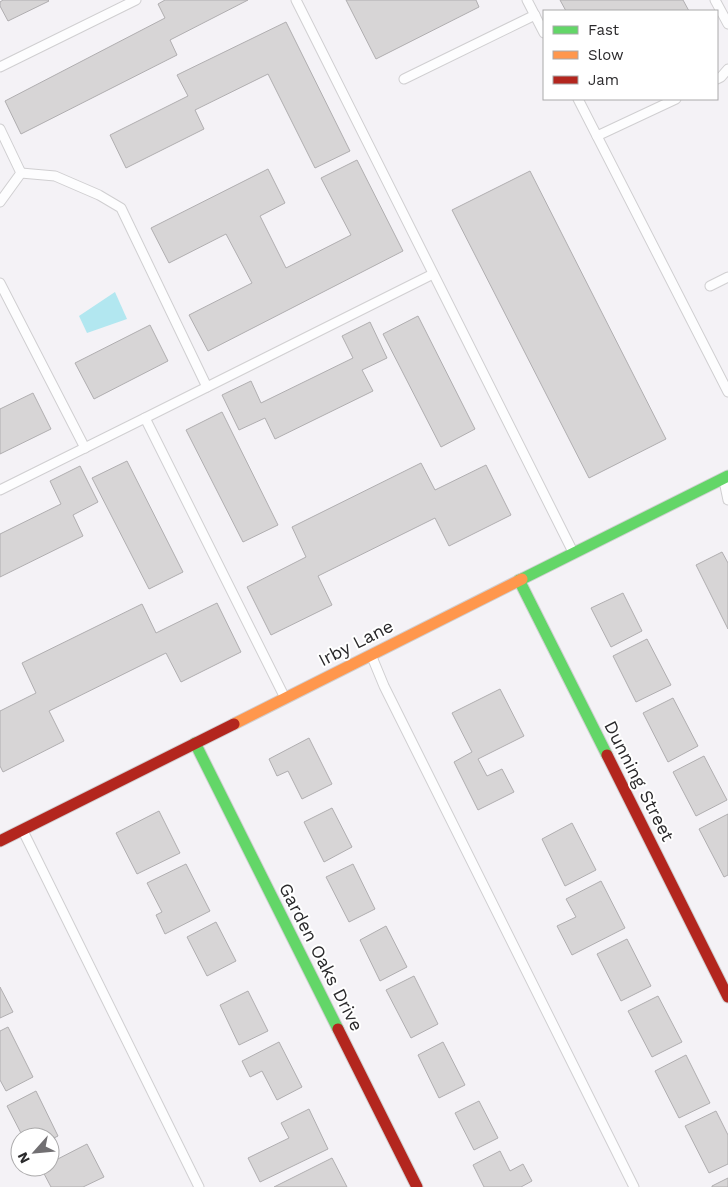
<svg xmlns="http://www.w3.org/2000/svg" width="728" height="1187" font-family="'Work Sans',sans-serif">
<rect width="100%" height="100%" fill="#f4f2f6"/>
<polygon fill="#b2e7f0" points="115,292 127,319 87,333 79,316"/>
<g fill="#d7d5d6" stroke="#b0aeb0">
<polygon points="3,0 48,0 49,1 8,21 0,6 0,2"/>
<polygon points="165,0 248,0 170,40 177,55 21,134 5,101 165,18 158,4"/>
<polygon points="346,0 476,0 479,7 376,59"/>
<polygon points="560,0 683,0 689,11 566,11"/>
<polygon points="286,22 350,151 315,168 268,74 195,110 204,129 126,168 110,135 188,96 177,75"/>
<polygon points="357,160 403,251 208,351 189,315 252,283 226,234 169,263 151,228 268,169 285,203 260,216 286,268 351,235 321,178"/>
<polygon points="530,171 666,439 589,478 452,210"/>
<polygon points="418,316 475,429 441,447 383,334"/>
<polygon points="370,322 387,358 362,370 373,391 275,439 265,418 239,430 222,395 251,381 261,403 353,358 342,336"/>
<polygon points="150,325 168,361 94,399 75,363"/>
<polygon points="33,393 51,429 0,454 0,409"/>
<polygon points="222,412 278,525 243,542 186,430"/>
<polygon points="127,461 183,572 149,589 92,478"/>
<polygon points="421,463 435,490 486,465 511,515 449,546 435,518 318,576 332,605 271,635 247,587 306,557 292,527"/>
<polygon points="80,466 98,502 73,515 83,536 0,577 0,534 61,504 50,481"/>
<polygon points="722,552 728,563 728,629 696,565"/>
<polygon points="623,593 642,631 611,647 591,608"/>
<polygon points="217,603 241,652 181,682 166,653 49,711 64,741 3,772 0,766 0,711 36,693 22,663 142,604 156,633"/>
<polygon points="647,639 671,685 636,702 613,656"/>
<polygon points="500,689 524,736 478,759 487,776 502,769 514,792 478,810 454,762 472,752 452,713"/>
<polygon points="673,698 698,746 668,762 643,713"/>
<polygon points="309,738 332,784 302,799 288,771 277,776 269,759"/>
<polygon points="704,756 727,800 696,816 673,772"/>
<polygon points="332,808 352,847 324,862 304,822"/>
<polygon points="159,811 180,853 137,874 116,833"/>
<polygon points="728,814 728,875 724,877 699,829"/>
<polygon points="572,823 596,870 565,886 542,839"/>
<polygon points="186,864 210,911 165,934 156,915 162,912 147,883"/>
<polygon points="353,864 375,909 349,922 326,877"/>
<polygon points="601,881 625,928 572,955 557,926 576,917 566,899"/>
<polygon points="216,922 236,961 207,976 187,937"/>
<polygon points="386,926 407,967 380,981 360,940"/>
<polygon points="627,939 651,986 621,1001 597,954"/>
<polygon points="414,976 438,1024 411,1038 386,990"/>
<polygon points="0,987 13,1012 0,1018"/>
<polygon points="248,991 268,1031 239,1045 220,1005"/>
<polygon points="658,996 682,1042 652,1057 628,1011"/>
<polygon points="8,1027 33,1077 6,1091 0,1080 0,1031"/>
<polygon points="279,1042 302,1087 277,1100 262,1071 250,1077 242,1061"/>
<polygon points="443,1042 465,1085 439,1098 418,1055"/>
<polygon points="686,1055 710,1103 679,1118 655,1071"/>
<polygon points="36,1091 58,1136 50,1140 50,1137 23,1137 7,1106"/>
<polygon points="479,1101 498,1138 474,1150 455,1113"/>
<polygon points="309,1109 328,1149 260,1182 248,1158 289,1138 281,1123"/>
<polygon points="716,1111 728,1135 728,1164 709,1173 685,1126"/>
<polygon points="87,1144 104,1177 83,1187 51,1187 41,1168 50,1167 50,1163"/>
<polygon points="500,1151 510,1171 523,1164 532,1181 521,1187 484,1187 473,1165"/>
<polygon points="332,1158 347,1187 274,1187"/>
<polygon points="728,1178 728,1187 712,1187 712,1186"/>
</g>
<g fill="none" stroke-linecap="round" stroke-linejoin="round">
<g stroke="#d0cfd1" stroke-width="11">
<g id="lane">
<polyline points="296,0 573,552"/>
<polyline points="527,0 544,33"/>
<polyline points="715,0 728,24"/>
<polyline points="0,67 136,0"/>
<polyline points="404,79 535,15"/>
<polyline points="717,79 721,77 728,69"/>
<polyline points="578,99 728,392"/>
<polyline points="0,129 21,173 0,202"/>
<polyline points="597,136 676,99"/>
<polyline points="21,173 55,176 99,195 121,208 207,387"/>
<polyline points="0,283 85,448"/>
<polyline points="710,286 728,277"/>
<polyline points="145,418 433,274"/>
<polyline points="724,481 728,500"/>
<polyline points="0,490 145,418 284,696"/>
<polyline points="372,657 384,686 634,1187"/>
<polyline points="23,831 199,1187"/>
</g>
</g>
<g stroke="#d0cfd1" stroke-width="13">
<g id="fast">
<polyline points="522,579 728,476"/>
<polyline points="519,580 607,755"/>
<polyline points="195,743 338,1029"/>
</g>
</g>
<g stroke="#d0cfd1" stroke-width="13">
<polyline id="slow" points="234,724 522,579"/>
</g>
<g stroke="#d0cfd1" stroke-width="13">
<g id="jam">
<polyline points="607,755 728,997"/>
<polyline points="0,841 234,724"/>
<polyline points="338,1029 417,1187"/>
</g>
</g>
<use href="#lane" stroke="#fdfdfe" stroke-width="9"/>
<use href="#fast" stroke="#63d668" stroke-width="11"/>
<use href="#slow" stroke="#ff974d" stroke-width="11"/>
<use href="#jam" stroke="#b3261e" stroke-width="11"/>
</g>
<g text-anchor="middle" stroke-width="4" stroke-linejoin="round" paint-order="stroke">
<g font-size="18" fill="#2a292b" stroke="#fff">
<text transform="translate(356 643) rotate(-27)" y="6">Irby Lane</text>
<text transform="translate(639 781) rotate(63)" y="6">Dunning Street</text>
<text transform="translate(321 957) rotate(63)" y="6">Garden Oaks Drive</text>
</g>
</g>
<rect x="543" y="10" width="175" height="90" fill="#ffffff" stroke="#aaa9aa"/>
<rect x="553" y="26" width="25" height="8" fill="#63d668" stroke="#aaa9aa"/>
<text x="588" y="35" font-size="15" fill="#2a292b">Fast</text>
<rect x="553" y="51" width="25" height="8" fill="#ff974d" stroke="#aaa9aa"/>
<text x="588" y="60" font-size="15" fill="#2a292b">Slow</text>
<rect x="553" y="76" width="25" height="8" fill="#b3261e" stroke="#aaa9aa"/>
<text x="588" y="85" font-size="15" fill="#2a292b">Jam</text>
<g transform="translate(35 1152) rotate(243)"><circle r="24" fill="#ffffff" stroke="#aaa9aa"/>
<path d="M0-4L9 19L0 12L-9 19Z" fill="#716f72"/>
<text y="-8" font-size="14" font-weight="bold" text-anchor="middle" fill="#2a292b">N</text>
</g>
</svg>
